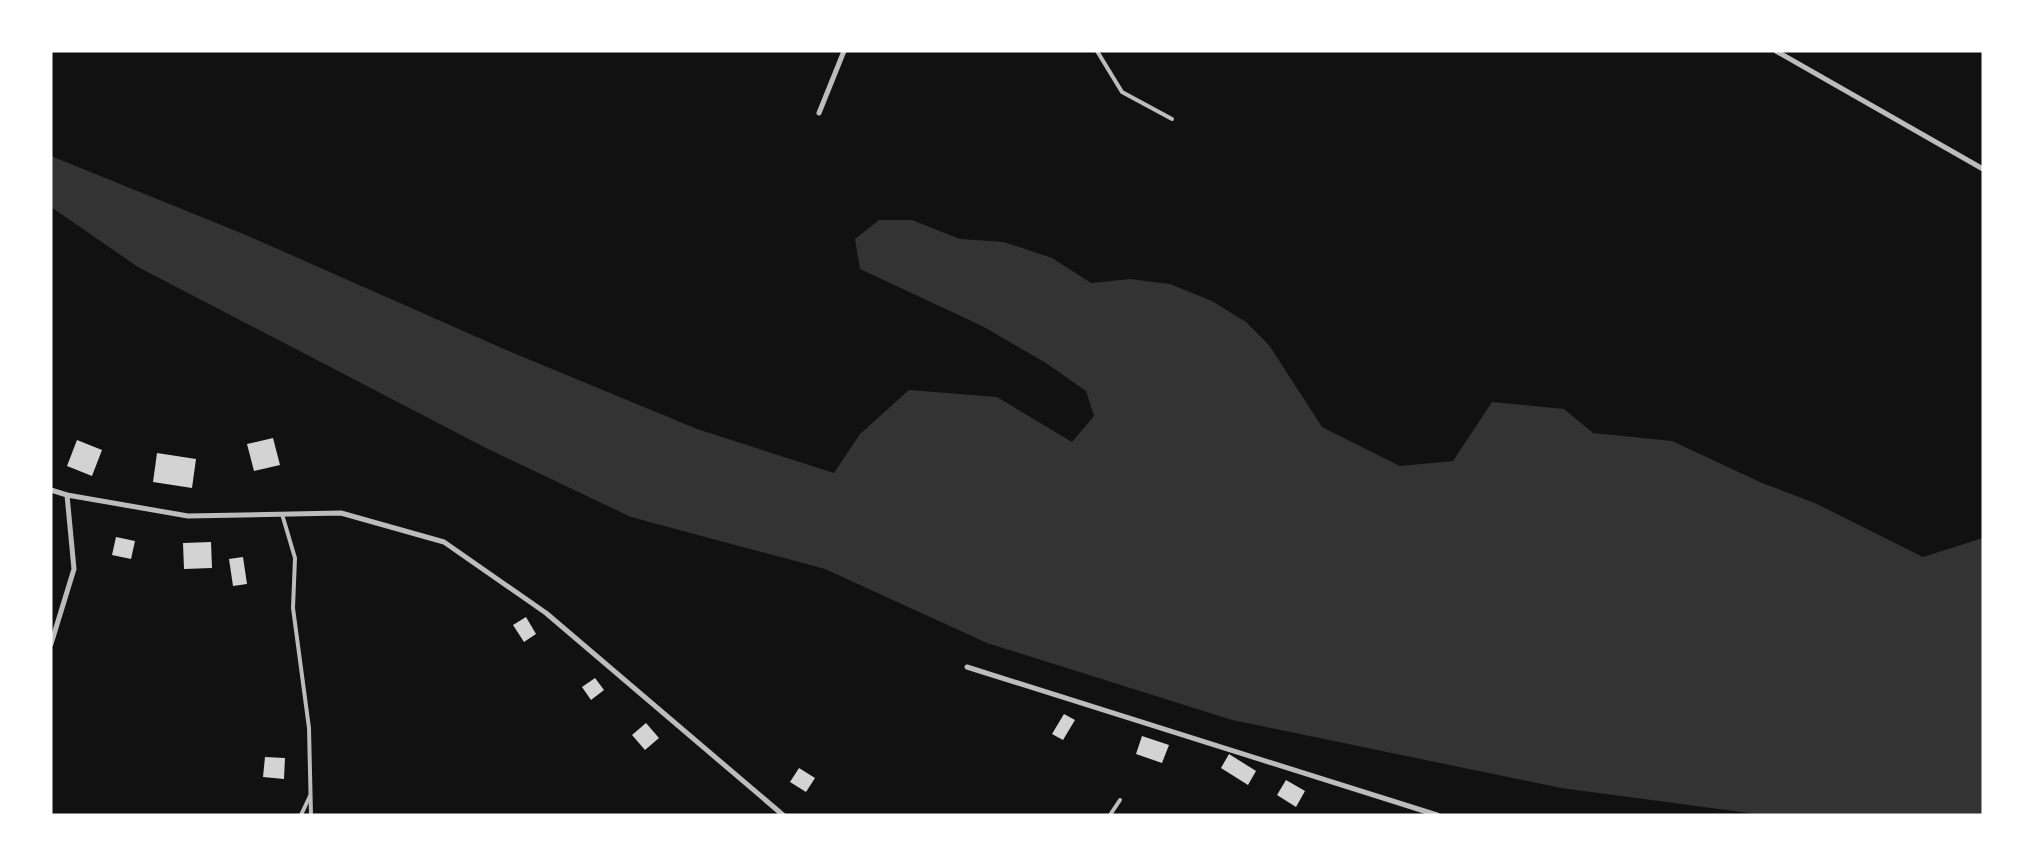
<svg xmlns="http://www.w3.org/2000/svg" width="2034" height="866" font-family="'DM Sans',sans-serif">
<rect width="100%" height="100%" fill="#111"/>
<polygon fill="#333" points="51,156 246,235 504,349 697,429 834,473 860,434 909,390 997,397 1072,442 1094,416 1086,391 1046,363 982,326 860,269 855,239 879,220 912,220 960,239 1004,242 1052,258 1091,283 1130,279 1170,284 1212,301 1246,322 1269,345 1322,427 1400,466 1453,461 1492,402 1564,409 1593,433 1672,441 1762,483 1817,504 1923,557 1983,538 1983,815 1764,815 1561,788 1232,720 987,643 825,569 631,517 484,447 138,267 51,207"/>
<g fill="#d3d3d3">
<polygon points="273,438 280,465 254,471 247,444"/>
<polygon points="77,440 102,450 92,476 67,466"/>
<polygon points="157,453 196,459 192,488 153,482"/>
<polygon points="116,537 135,541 131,559 112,555"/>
<polygon points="211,542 212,568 184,569 183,543"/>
<polygon points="243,557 247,584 233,586 229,559"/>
<polygon points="526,617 536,634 524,642 513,625"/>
<polygon points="595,678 604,690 591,700 582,687"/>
<polygon points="1064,714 1075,720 1063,740 1052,734"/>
<polygon points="646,723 659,738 645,750 632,735"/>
<polygon points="1142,736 1169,745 1162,763 1136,754"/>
<polygon points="1229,754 1256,771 1248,785 1221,768"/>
<polygon points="265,757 285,758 284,779 263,777"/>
<polygon points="799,768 815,778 806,792 790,782"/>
<polygon points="1286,780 1305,791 1296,807 1277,795"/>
</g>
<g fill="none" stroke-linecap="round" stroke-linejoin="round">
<g stroke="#bcbcbc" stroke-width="4">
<polyline points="1097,51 1122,92 1172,119"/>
<polyline points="282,514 295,558 293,608 309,728 311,815"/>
<polyline points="301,815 310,796"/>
<polyline points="1110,815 1120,800"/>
</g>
<g stroke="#bcbcbc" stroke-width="5">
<polyline points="1776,51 1983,169"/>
<polyline points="819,113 844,51"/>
<polyline points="51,490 67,495 188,516 341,513 444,542 546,613 783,815"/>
<polyline points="51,644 74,569 67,495"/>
<polyline points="967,667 1437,815"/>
</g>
</g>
<rect width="2034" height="866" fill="none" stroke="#ffffff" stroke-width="105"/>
</svg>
